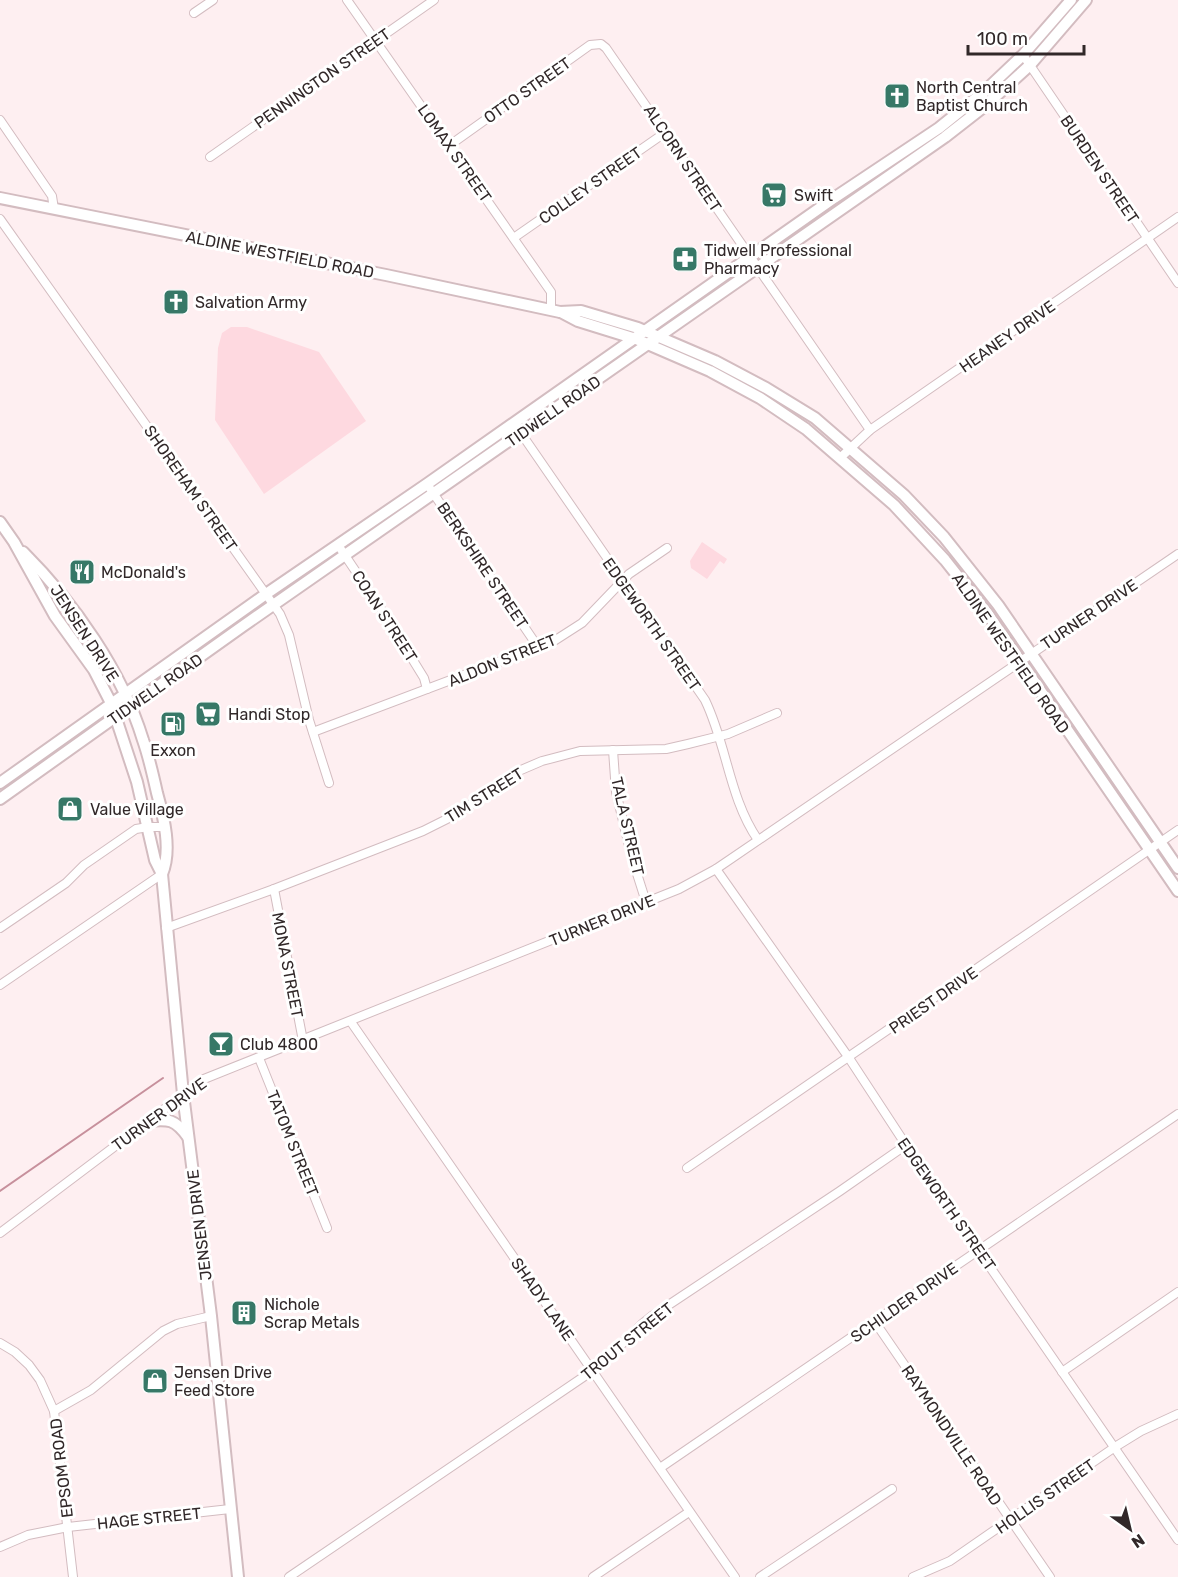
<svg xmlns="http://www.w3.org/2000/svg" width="1178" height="1577" font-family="Rubik,sans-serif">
<rect width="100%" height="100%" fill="#feeff1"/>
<g fill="#fed9e0">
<polygon points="231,327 247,327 319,352 366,421 264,494 215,420 218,348 222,333"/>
<polygon points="702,542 727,559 724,564 720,561 707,579 691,568 690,561"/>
</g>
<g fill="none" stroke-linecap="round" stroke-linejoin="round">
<polyline stroke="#c7909c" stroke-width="2" points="0,1191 163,1078"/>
<g stroke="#d3bcc0" stroke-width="10">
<g id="street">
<polyline points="347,0 551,292 551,310"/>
<polyline points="194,13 213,0"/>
<polyline points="1023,55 1178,283"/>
<polyline points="0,120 52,196 54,209"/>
<polyline points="450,145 590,45 601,44 606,48 870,430"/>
<polyline points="210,157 434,0"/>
<polyline points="0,219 280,614 289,635 309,720 329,783"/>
<polyline points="515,237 666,132"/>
<path d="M514,423L705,700C727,745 729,798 758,840"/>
<polyline points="840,458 870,430 1178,217"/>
<polyline points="427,484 538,647"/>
<polyline points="338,545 387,618 424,678 427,689"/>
<polyline points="313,732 554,641 582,623 629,574 667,548"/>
<polyline points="613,750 616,792 632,858 646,902"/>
<polyline points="716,869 849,1058 906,1145 1178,1540"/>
<polyline points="274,889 303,1041"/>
<polyline points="0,928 66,883 84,865 136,829 148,827 165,827"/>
<polyline points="166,928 274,889 423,831 457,814 514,773 542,761 580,751 666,749 688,744 728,734 777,713"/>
<polyline points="0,985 162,874"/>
<polyline points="351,1022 735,1577"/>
<polyline points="259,1058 327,1228"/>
<polyline points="687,1168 1178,830"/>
<polyline points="0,1233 204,1079 679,889 716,869 1178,554"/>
<polyline points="875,1322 1050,1577"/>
<polyline points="0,1343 15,1352 29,1365 40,1380 54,1411 73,1577"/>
<polyline points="1062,1372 1178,1292"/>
<polyline points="54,1411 91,1390 163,1331 177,1324 211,1316"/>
<polyline points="660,1468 1178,1114"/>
<polyline points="0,1547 28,1535 68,1527 230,1509"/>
<polyline points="289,1577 601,1365 642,1324 652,1316 840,1191 906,1145"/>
<polyline points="593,1577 689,1512"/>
<polyline points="760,1577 892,1489"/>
<polyline points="913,1577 950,1561 1115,1447 1141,1431 1178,1414"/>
</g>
</g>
<g stroke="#d3bcc0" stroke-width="14">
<g id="secondary">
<polyline points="0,198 386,275 560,312 581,311 638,328 715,361 766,388 815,418 904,495 944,537 998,605 1178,868"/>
<polyline points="561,312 578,321 636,339 710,371 760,398 806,429 894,505 945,560 987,613 1178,891"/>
<polyline points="0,522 14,542 55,616 94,670 111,703 137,782 155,860 162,874 183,1094 211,1316 238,1577"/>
<path d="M23,552C74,603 122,671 143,740C149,757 153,775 157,793C164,818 172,850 162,874"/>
<polyline points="0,783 266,594 427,484 834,198 939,128 985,91 1023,55 1071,0"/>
<polyline points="0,799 243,626 945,137 986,105 1030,65 1086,0"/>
<path d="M148,1121C169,1119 175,1119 188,1137"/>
</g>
</g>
<use href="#street" stroke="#fff" stroke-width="8"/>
<use href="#secondary" stroke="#fff" stroke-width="10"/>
</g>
<defs>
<g id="church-square" transform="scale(1.35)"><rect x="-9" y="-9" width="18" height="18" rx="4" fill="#377867" stroke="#fff"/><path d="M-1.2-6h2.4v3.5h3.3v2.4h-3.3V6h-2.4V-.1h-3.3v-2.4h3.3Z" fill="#fff"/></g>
<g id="supermarket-square" transform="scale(1.35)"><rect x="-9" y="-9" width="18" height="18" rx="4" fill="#377867" stroke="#fff"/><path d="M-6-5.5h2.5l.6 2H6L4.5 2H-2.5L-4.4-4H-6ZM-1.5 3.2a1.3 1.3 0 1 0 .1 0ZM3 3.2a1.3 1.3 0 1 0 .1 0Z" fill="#fff"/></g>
<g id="pharmacy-square" transform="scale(1.35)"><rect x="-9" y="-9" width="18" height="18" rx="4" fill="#377867" stroke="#fff"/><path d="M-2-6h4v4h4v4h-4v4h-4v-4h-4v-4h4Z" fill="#fff"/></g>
<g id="restaurant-square" transform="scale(1.35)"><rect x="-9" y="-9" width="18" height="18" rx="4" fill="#377867" stroke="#fff"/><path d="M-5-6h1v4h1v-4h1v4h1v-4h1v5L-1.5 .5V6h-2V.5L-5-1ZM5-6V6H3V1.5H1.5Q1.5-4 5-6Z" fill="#fff"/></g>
<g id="fuel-square" transform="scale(1.35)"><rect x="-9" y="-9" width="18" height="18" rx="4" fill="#377867" stroke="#fff"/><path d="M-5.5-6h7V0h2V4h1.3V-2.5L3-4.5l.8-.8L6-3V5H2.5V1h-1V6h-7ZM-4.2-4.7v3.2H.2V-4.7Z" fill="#fff"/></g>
<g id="shop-square" transform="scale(1.35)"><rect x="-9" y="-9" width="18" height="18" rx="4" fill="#377867" stroke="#fff"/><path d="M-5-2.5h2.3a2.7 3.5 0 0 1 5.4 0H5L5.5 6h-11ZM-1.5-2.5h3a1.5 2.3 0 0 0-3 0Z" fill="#fff"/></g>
<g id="bar-square" transform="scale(1.35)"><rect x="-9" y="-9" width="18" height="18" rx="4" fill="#377867" stroke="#fff"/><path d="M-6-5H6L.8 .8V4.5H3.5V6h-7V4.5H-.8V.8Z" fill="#fff"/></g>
<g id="building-square" transform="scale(1.35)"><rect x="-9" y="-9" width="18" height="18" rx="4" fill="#377867" stroke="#fff"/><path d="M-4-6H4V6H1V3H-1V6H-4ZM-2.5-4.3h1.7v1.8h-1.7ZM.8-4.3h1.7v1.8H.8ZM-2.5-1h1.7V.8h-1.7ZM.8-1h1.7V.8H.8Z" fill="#fff"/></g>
</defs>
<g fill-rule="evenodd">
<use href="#church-square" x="897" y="96"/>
<use href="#supermarket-square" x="774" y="195"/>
<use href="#pharmacy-square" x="685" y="259"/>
<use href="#church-square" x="176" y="302"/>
<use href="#restaurant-square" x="82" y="572"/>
<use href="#supermarket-square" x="208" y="714"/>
<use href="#fuel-square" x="173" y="724"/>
<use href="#shop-square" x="70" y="809"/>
<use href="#bar-square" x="221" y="1044"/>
<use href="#building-square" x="244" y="1313"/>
<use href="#shop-square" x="155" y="1381"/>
</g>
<g text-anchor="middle" stroke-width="6" stroke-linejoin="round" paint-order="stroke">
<g font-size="16" fill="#312829" stroke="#fff">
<text transform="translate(322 78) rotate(-35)" y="6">PENNINGTON STREET</text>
<text transform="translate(527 90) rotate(-35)" y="6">OTTO STREET</text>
<text transform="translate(455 153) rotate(55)" y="6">LOMAX STREET</text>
<text transform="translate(683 158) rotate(56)" y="6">ALCORN STREET</text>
<text transform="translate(1100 169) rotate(56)" y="6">BURDEN STREET</text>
<text transform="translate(590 185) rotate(-35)" y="6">COLLEY STREET</text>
<text transform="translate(280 254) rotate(11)" y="6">ALDINE WESTFIELD ROAD</text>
<text transform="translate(1007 336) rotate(-35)" y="6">HEANEY DRIVE</text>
<text transform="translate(553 411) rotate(-35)" y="6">TIDWELL ROAD</text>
<text transform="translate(191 488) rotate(55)" y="6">SHOREHAM STREET</text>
<text transform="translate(483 565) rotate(56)" y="6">BERKSHIRE STREET</text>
<text transform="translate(1089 614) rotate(-34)" y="6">TURNER DRIVE</text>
<text transform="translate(385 616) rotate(57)" y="6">COAN STREET</text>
<text transform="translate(652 624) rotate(55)" y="6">EDGEWORTH STREET</text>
<text transform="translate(85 633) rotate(57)" y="6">JENSEN DRIVE</text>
<text transform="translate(1011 653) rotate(55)" y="6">ALDINE WESTFIELD ROAD</text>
<text transform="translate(502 660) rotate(-22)" y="6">ALDON STREET</text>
<text transform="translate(155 689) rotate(-35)" y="6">TIDWELL ROAD</text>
<text transform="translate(484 795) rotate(-32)" y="6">TIM STREET</text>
<text transform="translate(628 826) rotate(77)" y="6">TALA STREET</text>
<text transform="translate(602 920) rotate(-22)" y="6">TURNER DRIVE</text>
<text transform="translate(288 965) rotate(79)" y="6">MONA STREET</text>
<text transform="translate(933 1000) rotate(-35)" y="6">PRIEST DRIVE</text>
<text transform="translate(159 1114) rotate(-36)" y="6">TURNER DRIVE</text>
<text transform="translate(293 1143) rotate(68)" y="6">TATOM STREET</text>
<text transform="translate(947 1204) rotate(55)" y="6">EDGEWORTH STREET</text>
<text transform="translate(199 1225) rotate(-97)" y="6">JENSEN DRIVE</text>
<text transform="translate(543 1299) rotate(55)" y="6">SHADY LANE</text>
<text transform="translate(904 1302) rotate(-35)" y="6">SCHILDER DRIVE</text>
<text transform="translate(627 1341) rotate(-39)" y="6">TROUT STREET</text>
<text transform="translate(952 1435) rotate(56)" y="6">RAYMONDVILLE ROAD</text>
<text transform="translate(61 1468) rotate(-97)" y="6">EPSOM ROAD</text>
<text transform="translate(1045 1496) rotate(-35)" y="6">HOLLIS STREET</text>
<text transform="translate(149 1518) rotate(-6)" y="6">HAGE STREET</text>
</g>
<g font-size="16" fill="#312829" stroke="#fff" text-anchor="start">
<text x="916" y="93">North Central<tspan x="916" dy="18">Baptist Church</tspan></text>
<text x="794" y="201">Swift</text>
<text x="704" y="256">Tidwell Professional<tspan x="704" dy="18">Pharmacy</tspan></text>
<text x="195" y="308">Salvation Army</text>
<text x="101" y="578">McDonald's</text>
<text x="228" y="720">Handi Stop</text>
<text x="173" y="756" text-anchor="middle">Exxon</text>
<text x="90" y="815">Value Village</text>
<text x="240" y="1050">Club 4800</text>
<text x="264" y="1310">Nichole<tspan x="264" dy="18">Scrap Metals</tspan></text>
<text x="174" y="1378">Jensen Drive<tspan x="174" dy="18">Feed Store</tspan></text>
</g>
</g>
<g transform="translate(1130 1529) rotate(146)" stroke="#ffffff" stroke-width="4.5" paint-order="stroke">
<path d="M0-4.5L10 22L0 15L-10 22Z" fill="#312829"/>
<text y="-9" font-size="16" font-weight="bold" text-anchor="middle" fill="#312829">N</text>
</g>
<path d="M968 45v9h116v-9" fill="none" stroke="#312829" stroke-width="3"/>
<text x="977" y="45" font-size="18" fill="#312829" stroke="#ffffff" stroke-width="4.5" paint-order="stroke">100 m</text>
</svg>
